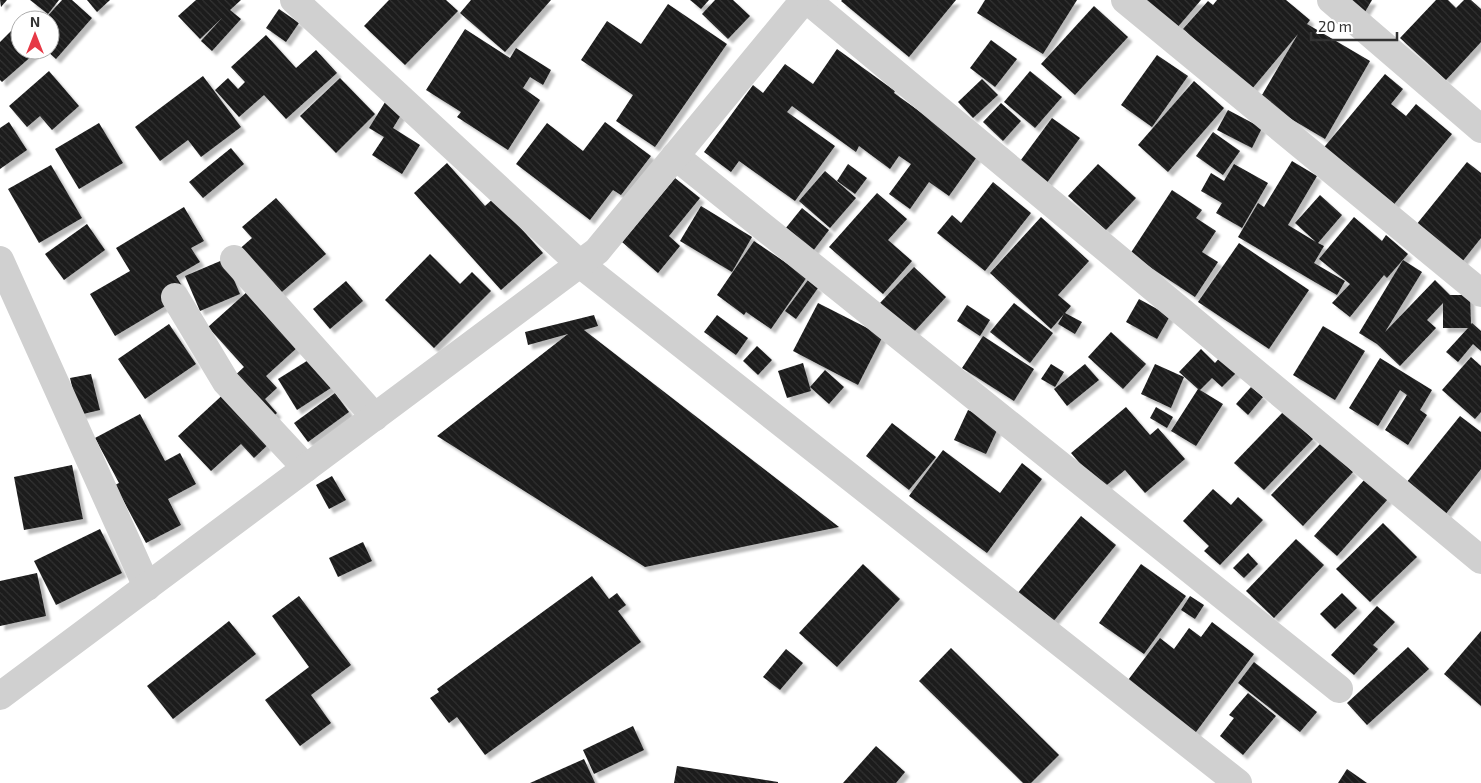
<svg xmlns="http://www.w3.org/2000/svg" width="1481" height="783" font-family="'Exo 2',sans-serif">
<defs>
<pattern id="building-back-hatch" width="6" height="6" patternUnits="userSpaceOnUse" patternTransform="scale(1.25)"><rect width="6" height="6" fill="#1a1a1a"/><path d="M-1 5l2 2M0 0l6 6M5-1l2 2" fill="none" stroke="#333"/></pattern>
<filter id="shadow"><feDropShadow dx="4.5" dy="4.5" stdDeviation="1" flood-color="#0004"/></filter>
</defs>
<rect width="100%" height="100%" fill="#fff"/>
<g fill="url(#building-back-hatch)" filter="url(#shadow)">
<polygon points="0,0 7,0 1,7"/>
<polygon points="30,0 59,0 48,14"/>
<polygon points="62,0 72,0 92,18 56,59 46,50 50,50 50,20 44,20"/>
<polygon points="87,0 110,0 97,12"/>
<polygon points="196,0 241,0 230,10 241,19 212,51 201,41 222,18 200,39 178,16"/>
<polygon points="389,0 446,0 458,11 405,65 364,26"/>
<polygon points="471,0 551,0 505,52 460,13"/>
<polygon points="690,0 709,0 701,9"/>
<polygon points="715,0 733,0 750,16 728,39 702,14"/>
<polygon points="842,0 956,0 909,57 841,1"/>
<polygon points="985,0 1077,0 1043,54 977,13"/>
<polygon points="1141,0 1201,0 1176,29"/>
<polygon points="1217,0 1286,0 1310,20 1307,24 1370,61 1325,139 1259,100 1298,34 1251,90 1183,29 1208,1 1213,5"/>
<polygon points="1344,0 1372,0 1365,12"/>
<polygon points="1436,0 1448,0 1456,8 1464,0 1471,0 1481,9 1481,42 1446,80 1400,38"/>
<polygon points="668,4 727,44 655,147 616,121 633,95 581,60 607,21 641,44"/>
<polygon points="1094,6 1128,37 1075,95 1041,64"/>
<polygon points="279,9 299,23 286,42 266,28"/>
<polygon points="465,29 510,58 516,48 551,70 543,85 530,77 523,88 540,100 508,150 457,117 461,112 426,90"/>
<polygon points="12,30 20,39 20,50 30,50 34,54 2,82 0,80 0,42"/>
<polygon points="266,35 296,68 316,50 337,73 286,119 264,95 239,117 215,90 228,78 238,89 245,82 231,67"/>
<polygon points="991,40 1017,59 995,87 970,68"/>
<polygon points="837,49 895,91 894,93 979,154 949,196 929,182 910,209 889,194 911,164 899,156 890,169 859,146 856,152 792,106 787,112 835,146 795,201 739,161 731,172 704,152 753,85 763,93 785,64 813,84"/>
<polygon points="1157,55 1188,76 1152,127 1121,105"/>
<polygon points="49,71 79,106 52,130 40,116 27,127 9,106"/>
<polygon points="1030,71 1062,97 1035,128 1004,102"/>
<polygon points="1385,74 1403,89 1391,104 1406,116 1416,104 1452,134 1391,208 1321,151"/>
<polygon points="203,76 241,127 201,157 188,140 160,161 135,127"/>
<polygon points="340,78 375,114 336,153 300,116"/>
<polygon points="982,79 998,95 973,118 958,102"/>
<polygon points="1194,81 1224,108 1168,172 1138,145"/>
<polygon points="387,99 404,110 393,128 420,145 402,174 372,155 384,137 369,128"/>
<polygon points="1001,103 1021,121 1003,141 983,122"/>
<polygon points="1228,110 1262,128 1252,148 1217,130"/>
<polygon points="1052,118 1080,138 1043,188 1015,168"/>
<polygon points="9,122 27,150 0,169 0,128"/>
<polygon points="605,122 651,156 621,195 613,190 590,220 516,164 547,123 583,151"/>
<polygon points="99,123 123,163 79,189 55,149"/>
<polygon points="1213,132 1240,151 1223,175 1196,156"/>
<polygon points="231,148 244,164 203,198 189,182"/>
<polygon points="1292,161 1317,176 1288,225 1316,242 1295,223 1320,195 1342,215 1318,243 1324,246 1314,263 1345,281 1337,295 1238,237 1258,203 1264,207"/>
<polygon points="1467,162 1481,173 1481,238 1458,267 1412,230"/>
<polygon points="447,163 485,206 494,198 543,253 501,290 414,193"/>
<polygon points="848,164 867,178 855,194 837,181"/>
<polygon points="1098,164 1136,198 1106,230 1068,196"/>
<polygon points="1234,164 1268,183 1242,228 1216,213 1222,203 1201,191 1211,173 1224,181"/>
<polygon points="51,165 82,218 39,243 8,189"/>
<polygon points="825,171 856,198 830,228 799,201"/>
<polygon points="675,178 700,198 669,236 680,246 658,273 622,242"/>
<polygon points="993,182 1031,213 985,271 937,233 952,215 961,223"/>
<polygon points="1172,190 1202,210 1196,218 1216,231 1202,252 1218,262 1195,297 1130,254"/>
<polygon points="877,193 907,219 888,240 912,261 883,294 829,247"/>
<polygon points="276,198 326,254 276,297 236,252 252,238 242,227"/>
<polygon points="701,206 752,237 732,272 680,241"/>
<polygon points="184,207 204,241 191,248 200,262 176,276 182,286 167,305 115,336 90,294 130,271 116,248"/>
<polygon points="802,208 829,230 813,251 785,229"/>
<polygon points="1041,217 1089,261 1058,295 1071,306 1065,313 1082,322 1075,334 1058,324 1064,314 1051,329 990,273"/>
<polygon points="1354,217 1382,241 1386,235 1408,254 1387,278 1384,275 1350,317 1332,303 1350,284 1319,259"/>
<polygon points="87,224 105,250 64,280 45,254"/>
<polygon points="754,241 807,277 771,329 746,312 744,315 717,295"/>
<polygon points="1239,243 1309,290 1269,349 1198,302"/>
<polygon points="430,254 460,284 472,272 491,291 434,348 385,300"/>
<polygon points="225,259 240,294 200,311 185,276"/>
<polygon points="1403,260 1422,272 1385,332 1435,280 1450,295 1470,295 1471,324 1472,323 1481,331 1481,351 1473,344 1458,362 1446,352 1468,328 1443,328 1443,303 1427,320 1436,328 1400,366 1377,344 1359,333"/>
<polygon points="914,267 946,297 913,333 880,303"/>
<polygon points="808,280 818,288 796,319 785,311"/>
<polygon points="346,281 363,301 330,329 313,309"/>
<polygon points="248,291 299,346 266,376 277,388 265,399 277,413 268,421 230,380 244,367 208,327"/>
<polygon points="1139,299 1170,316 1157,339 1126,322"/>
<polygon points="818,303 883,336 858,385 793,351"/>
<polygon points="1014,303 1053,333 1030,363 990,332"/>
<polygon points="967,305 990,320 980,336 957,321"/>
<polygon points="594,315 598,326 584,330 839,527 645,567 437,436 568,334 528,345 525,332"/>
<polygon points="717,315 748,338 736,355 704,332"/>
<polygon points="169,324 196,364 145,399 118,359"/>
<polygon points="1323,326 1365,351 1335,400 1293,375"/>
<polygon points="1111,332 1146,364 1123,389 1088,357"/>
<polygon points="983,336 1034,369 1014,401 962,368"/>
<polygon points="757,346 772,360 758,375 743,361"/>
<polygon points="1201,349 1215,363 1221,356 1238,371 1222,387 1212,378 1200,390 1223,404 1196,446 1171,431 1198,389 1179,372"/>
<polygon points="318,354 337,384 297,410 278,379"/>
<polygon points="1471,357 1481,366 1481,412 1475,419 1442,390"/>
<polygon points="1380,358 1432,390 1420,410 1427,415 1408,445 1385,430 1407,395 1400,390 1378,426 1349,408"/>
<polygon points="803,363 811,391 787,398 778,371"/>
<polygon points="1051,364 1064,372 1055,387 1041,379"/>
<polygon points="1085,364 1099,380 1067,406 1054,389"/>
<polygon points="1155,364 1184,377 1171,408 1141,394"/>
<polygon points="825,370 844,387 829,404 810,387"/>
<polygon points="91,374 100,410 79,415 70,378"/>
<polygon points="1251,387 1263,397 1248,415 1236,404"/>
<polygon points="228,390 274,439 254,458 241,444 211,471 178,436"/>
<polygon points="335,393 349,412 308,442 294,423"/>
<polygon points="1126,407 1150,435 1158,428 1185,459 1145,493 1125,470 1102,489 1071,453"/>
<polygon points="1156,407 1173,417 1167,428 1150,418"/>
<polygon points="968,410 1000,424 986,454 954,440"/>
<polygon points="1284,411 1313,439 1264,490 1234,463"/>
<polygon points="140,414 165,461 180,453 196,484 168,499 181,525 146,543 115,485 119,483 95,438"/>
<polygon points="1460,416 1481,432 1481,469 1441,520 1402,488"/>
<polygon points="892,423 936,457 909,490 866,456"/>
<polygon points="1322,442 1353,472 1303,526 1271,495"/>
<polygon points="943,450 1000,493 1022,463 1042,479 987,553 909,496"/>
<polygon points="72,465 83,519 24,530 14,477"/>
<polygon points="332,476 346,500 329,509 316,485"/>
<polygon points="1365,479 1388,499 1337,556 1314,536"/>
<polygon points="1213,489 1231,505 1238,497 1263,520 1220,565 1204,551 1209,546 1183,521"/>
<polygon points="1081,516 1116,545 1052,623 1017,594"/>
<polygon points="1383,523 1417,557 1370,602 1336,569"/>
<polygon points="100,529 122,573 56,605 34,561"/>
<polygon points="1296,539 1324,565 1274,618 1246,591"/>
<polygon points="363,542 372,561 338,577 329,558"/>
<polygon points="1248,553 1258,564 1244,578 1233,568"/>
<polygon points="863,564 900,599 837,667 799,633"/>
<polygon points="1141,564 1186,596 1144,654 1099,623"/>
<polygon points="37,573 46,616 0,626 0,581"/>
<polygon points="592,576 609,599 617,593 626,605 618,611 641,642 485,755 457,717 449,723 430,698 439,692 437,689"/>
<polygon points="1342,593 1357,608 1335,629 1320,614"/>
<polygon points="299,596 351,665 311,695 331,723 300,746 265,700 309,667 272,616"/>
<polygon points="1190,596 1204,605 1195,619 1181,610"/>
<polygon points="1377,606 1395,622 1373,645 1378,649 1354,675 1331,655"/>
<polygon points="229,621 256,654 173,719 147,686"/>
<polygon points="1212,622 1254,654 1193,736 1125,684 1160,638 1174,649 1189,628 1201,637"/>
<polygon points="1481,631 1481,706 1444,674"/>
<polygon points="1408,647 1429,669 1367,725 1347,703"/>
<polygon points="951,648 1059,755 1031,783 1023,783 919,681"/>
<polygon points="786,649 803,663 780,690 763,677"/>
<polygon points="1254,662 1317,712 1300,732 1238,683"/>
<polygon points="1248,693 1276,716 1243,755 1220,736 1234,718 1229,715"/>
<polygon points="633,726 644,750 594,774 583,750"/>
<polygon points="876,746 905,772 896,783 843,783"/>
<polygon points="584,759 595,783 530,783"/>
<polygon points="677,766 778,782 778,783 674,783"/>
<polygon points="1347,769 1367,783 1338,783"/>
</g>
<g fill="none" stroke-linecap="round" stroke-linejoin="round">
<g stroke="#d0d0d0" stroke-width="28">
<polyline points="294,0 580,264 1238,783"/>
<polyline points="807,0 1481,560"/>
<polyline points="1125,0 1481,293"/>
<polyline points="1331,0 1481,129"/>
<polyline points="675,156 1339,689"/>
<polyline points="234,259 375,417"/>
<polyline points="0,260 147,587"/>
<polyline points="175,297 226,382 306,468"/>
<polyline points="0,696 597,251 804,0"/>
</g>
</g>
<g transform="translate(35 35)"><circle r="24" fill="#ffffff" stroke="#adadad"/>
<path d="M0-4L9 19L0 12L-9 19Z" fill="#e63946"/>
<text y="-8" font-size="14" font-weight="bold" text-anchor="middle" fill="#333333">N</text>
</g>
<path d="M1311 32v8h86v-8" fill="none" stroke="#333333" stroke-width="2.5"/>
<text x="1318" y="32" font-size="15" fill="#333333" stroke="#ffffff" stroke-width="4" paint-order="stroke">20 m</text>
</svg>
